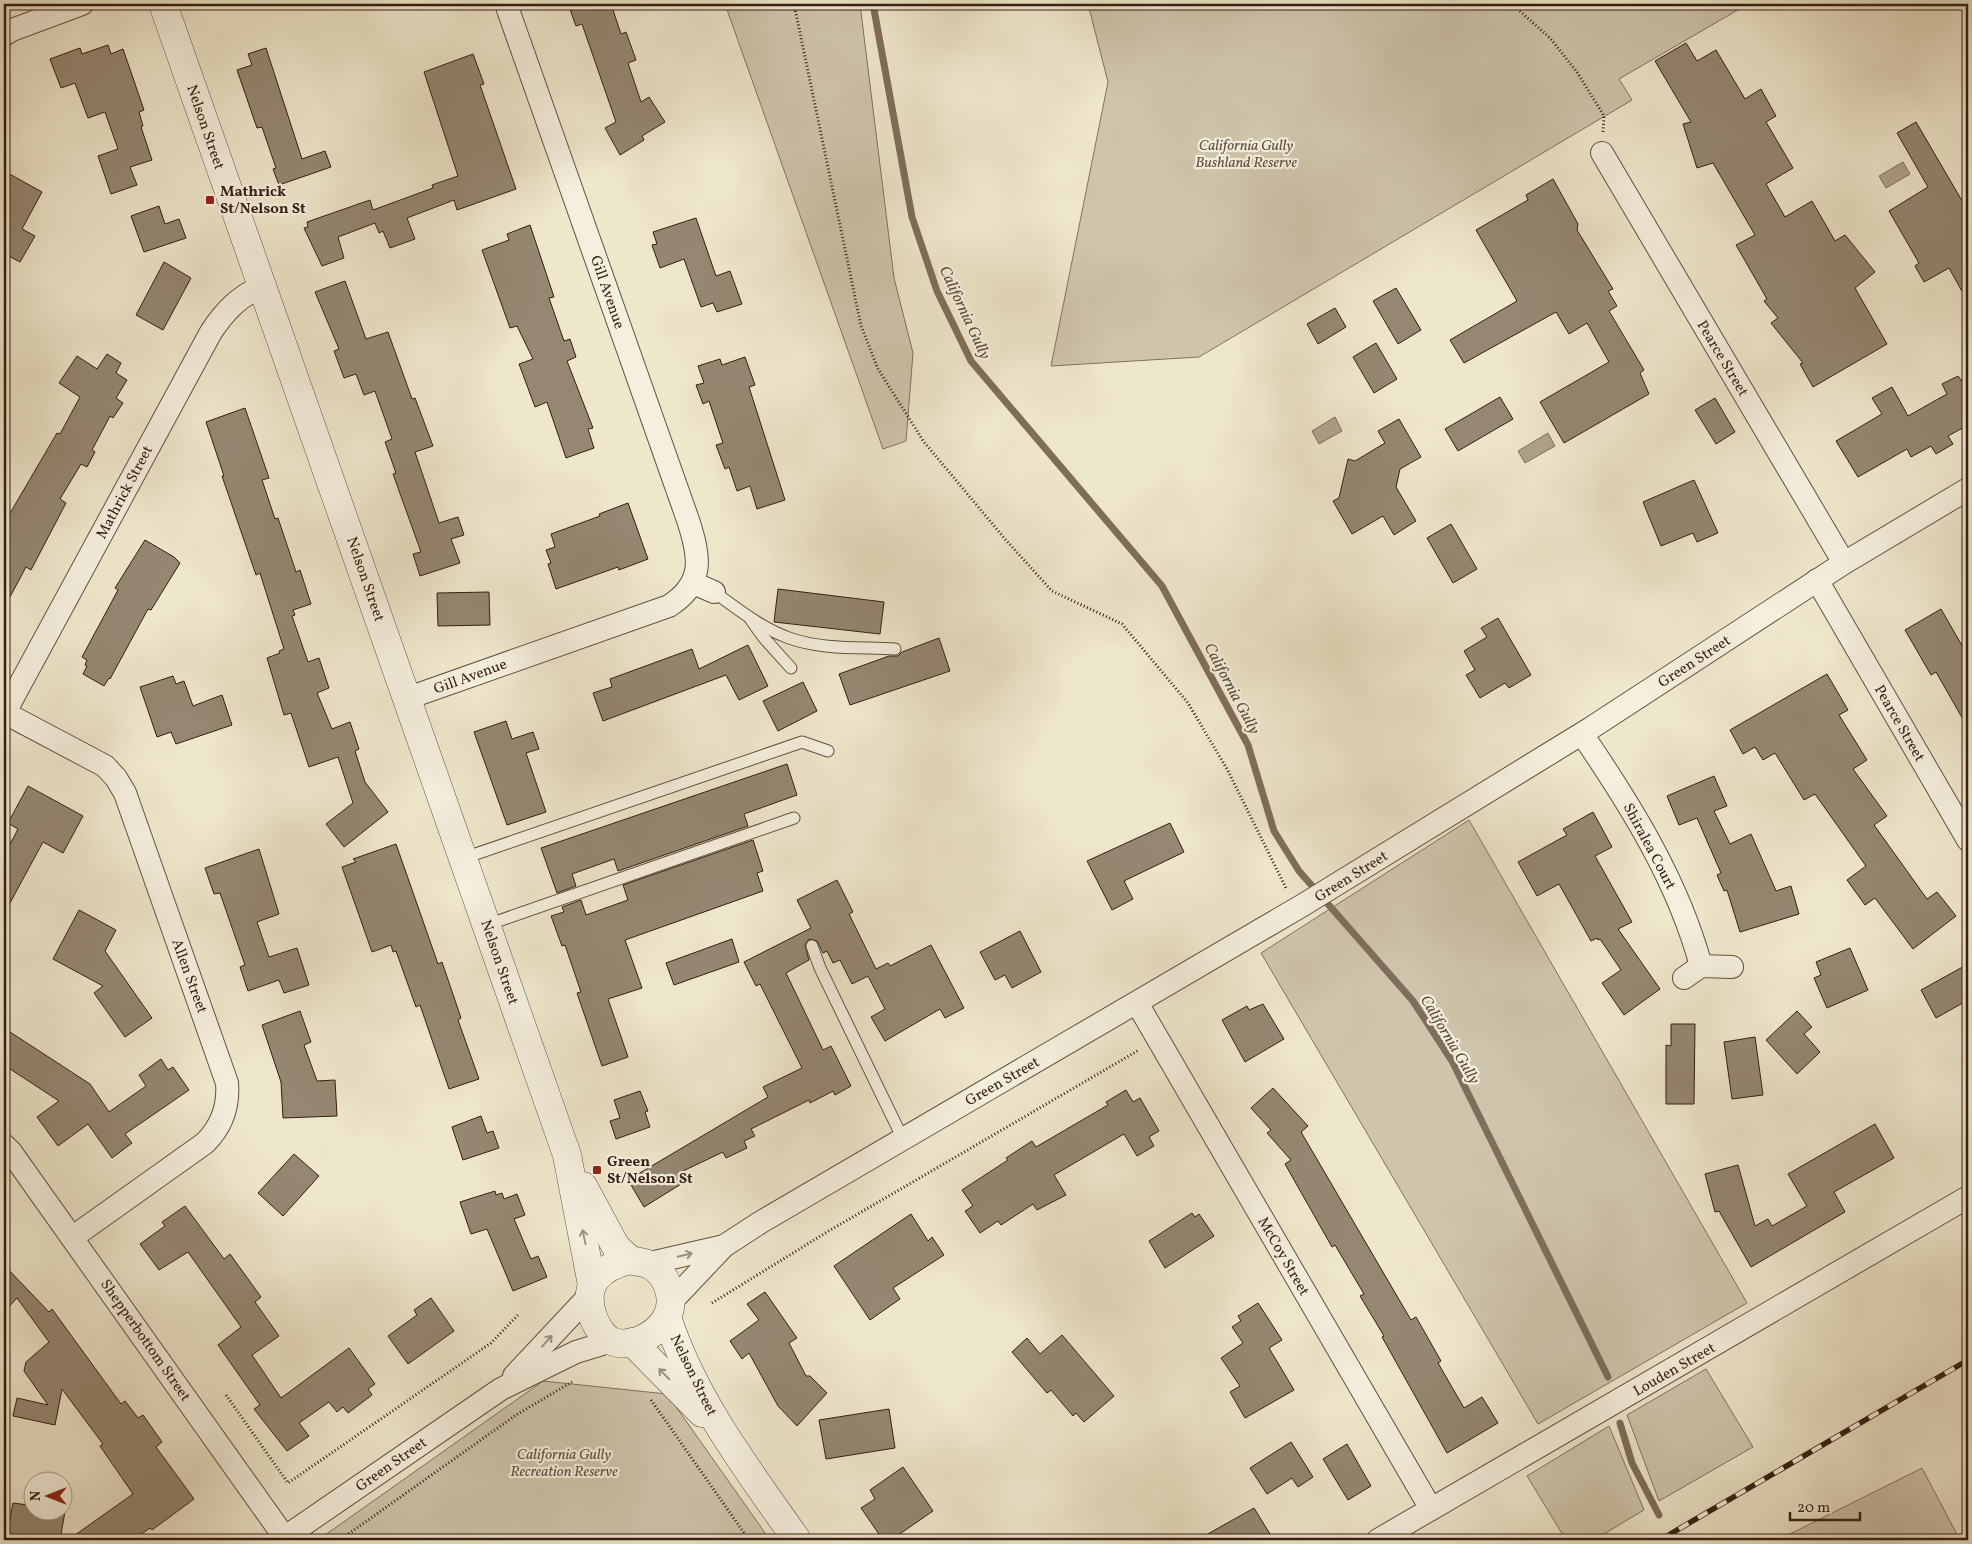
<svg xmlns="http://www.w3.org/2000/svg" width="1972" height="1544" font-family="Vollkorn,serif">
<rect width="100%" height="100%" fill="#efe7cc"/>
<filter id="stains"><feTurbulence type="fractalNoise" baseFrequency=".004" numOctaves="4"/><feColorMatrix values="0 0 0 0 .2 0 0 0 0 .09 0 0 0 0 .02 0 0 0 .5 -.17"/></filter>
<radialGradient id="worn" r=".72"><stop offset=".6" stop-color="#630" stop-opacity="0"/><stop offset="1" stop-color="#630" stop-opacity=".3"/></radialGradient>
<g fill="#cfc5ac" stroke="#82725e">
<polygon points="725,4 860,4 894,278 913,353 906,441 883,449"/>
<polygon points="1088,4 1748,4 1619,79 1632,100 1199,357 1051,366 1108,82"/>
<polygon points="1469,820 1747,1303 1538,1424 1261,953"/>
<polygon points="1706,1369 1753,1447 1659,1501 1627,1415"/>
<polygon points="543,1381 667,1394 770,1540 318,1540"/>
<polygon points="1609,1426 1644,1510 1594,1540 1566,1540 1527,1476"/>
<polygon points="1922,1468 1960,1540 1778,1540"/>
</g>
<g fill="#afa38c" stroke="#7e6e5b">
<polygon points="1903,162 1910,174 1886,188 1879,176"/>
<polygon points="1335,417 1342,431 1319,444 1312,431"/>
<polygon points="1548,433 1555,446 1525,463 1518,451"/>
</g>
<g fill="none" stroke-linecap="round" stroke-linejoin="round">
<g stroke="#7e6e5b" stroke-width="7">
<polyline points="873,4 912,217 937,291 971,361 1162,586 1248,745 1274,831 1299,871 1413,1001 1452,1061 1608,1377"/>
<polyline points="1620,1423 1632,1463 1659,1515"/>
</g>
</g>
<g fill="#958772" stroke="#341e11">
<polygon points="568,4 611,4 621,34 626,32 636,60 628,63 641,102 649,97 665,122 642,136 644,140 620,155 605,128 616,122 582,24 576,26"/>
<polygon points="1686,43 1697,61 1716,50 1745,99 1761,89 1776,116 1766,122 1793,168 1766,184 1785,217 1812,201 1835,241 1845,235 1875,272 1855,288 1887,344 1813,387 1800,364 1803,363 1771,323 1778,318 1764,301 1767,299 1736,245 1755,235 1713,163 1697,168 1683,124 1691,122 1655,61"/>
<polygon points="108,45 111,54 123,49 144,110 139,112 143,126 141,127 152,160 130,167 137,185 111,194 98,156 118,149 105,112 88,118 75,83 61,88 50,59 80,48 82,54"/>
<polygon points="266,48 302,159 325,151 331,167 279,185 273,169 276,168 262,127 257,128 237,70 252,65 248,54"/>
<polygon points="473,54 484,84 480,85 516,189 457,210 454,200 407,218 415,239 390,248 383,231 379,233 375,223 338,237 344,258 322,266 304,228 308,227 307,222 370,200 373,210 433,188 432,185 458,176 424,72"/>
<polygon points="1916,122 1968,211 1968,302 1949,268 1924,282 1915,266 1919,263 1889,211 1928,187 1897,133"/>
<polygon points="4,171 42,192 22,229 35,236 20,262 7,255 4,262"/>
<polygon points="1553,179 1578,224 1577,230 1613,289 1608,291 1617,306 1609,311 1644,370 1640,373 1649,394 1564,443 1540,402 1609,362 1587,323 1569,334 1556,312 1464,363 1450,340 1517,301 1476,230 1528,200 1526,195"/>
<polygon points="159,206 165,224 179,219 186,238 144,252 131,216"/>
<polygon points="696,218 716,276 730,271 742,304 717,312 713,303 701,307 684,259 660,268 652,245 657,244 653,232"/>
<polygon points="530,225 554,297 549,298 564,341 570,339 576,357 567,361 593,428 588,429 594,448 566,458 547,402 535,407 519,364 533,359 517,326 510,328 482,250 509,240 507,234"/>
<polygon points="164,262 191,278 163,330 136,315"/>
<polygon points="345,281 366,339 388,332 412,399 415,398 433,446 415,452 439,523 458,517 464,535 451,539 460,563 420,576 413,554 421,552 393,474 396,473 385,442 392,439 375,391 364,395 356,374 344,378 334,351 339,349 315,292"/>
<polygon points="1396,288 1421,330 1398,344 1373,301"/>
<polygon points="1335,308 1346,327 1318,344 1307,324"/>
<polygon points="1376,343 1397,379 1374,393 1353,357"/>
<polygon points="107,354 121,363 116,373 127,380 116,398 123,403 113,418 110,416 92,450 95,452 87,467 81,464 60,499 66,503 31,570 26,567 4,608 4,512 9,515 57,433 60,434 80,397 59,383 77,356 97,369"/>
<polygon points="745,357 755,385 749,387 785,500 757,509 750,486 737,491 729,467 725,469 716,445 723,443 709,401 703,404 696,385 704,383 698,366 720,359 722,365"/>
<polygon points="1958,376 1968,389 1968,425 1948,436 1953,444 1936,454 1931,446 1911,457 1907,449 1858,477 1836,441 1882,414 1872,398 1892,387 1908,416 1947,394 1942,384"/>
<polygon points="1500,397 1513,419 1458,451 1445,429"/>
<polygon points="1715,398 1735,432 1716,444 1695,410"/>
<polygon points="245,408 269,478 262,480 275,519 278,518 296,572 300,570 311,604 293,610 295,615 292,616 308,662 319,658 329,688 317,693 332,729 350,722 359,749 355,751 365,782 388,812 344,847 326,824 353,803 338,757 309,767 291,713 284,715 267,658 280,653 279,651 284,649 260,573 256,575 222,476 224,476 206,422"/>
<polygon points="1399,419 1421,457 1400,469 1396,487 1416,521 1394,535 1383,516 1352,534 1333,501 1339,498 1348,459 1355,461 1385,443 1378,431"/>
<polygon points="1694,480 1718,533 1697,542 1693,533 1661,546 1643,502"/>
<polygon points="628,503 648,559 619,570 618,567 556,589 548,564 551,563 546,550 555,547 551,534 600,516 599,514"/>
<polygon points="1451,524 1477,569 1453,583 1427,538"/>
<polygon points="145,540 174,557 180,563 151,610 148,609 110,679 109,678 104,686 83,674 87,666 85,665 87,660 82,657 118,590 115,588"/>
<polygon points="778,589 884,602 880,634 774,622"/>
<polygon points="489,592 490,625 438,626 437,593"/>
<polygon points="1941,609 1968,656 1968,728 1936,672 1931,675 1905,630"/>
<polygon points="1498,618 1531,675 1509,688 1505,683 1480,698 1466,675 1475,670 1464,651 1487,637 1481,628"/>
<polygon points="939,638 950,671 850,705 839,674 889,656 898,656 902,652"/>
<polygon points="748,645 768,686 739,700 726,675 603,721 593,693 612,687 610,679 692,649 699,669"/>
<polygon points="1827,674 1848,710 1839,715 1867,760 1853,769 1887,816 1874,825 1927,899 1937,892 1956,916 1913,949 1875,898 1865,905 1847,880 1866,866 1815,794 1804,800 1775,753 1763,760 1755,747 1743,754 1730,730"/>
<polygon points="173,676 176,684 184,681 193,706 222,695 232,725 176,744 171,732 157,737 140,687"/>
<polygon points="803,682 817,711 778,731 763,701"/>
<polygon points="506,721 512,739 533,732 539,749 526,753 546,812 507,825 474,732"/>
<polygon points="787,764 797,795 744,814 748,826 618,871 614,859 572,874 576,886 557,893 541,848"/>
<polygon points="1714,776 1727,806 1714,811 1730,844 1751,834 1776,891 1791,886 1799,914 1740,932 1727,890 1724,891 1717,875 1721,873 1697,818 1679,825 1667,796"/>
<polygon points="28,786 83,816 63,853 43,842 4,914 4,856 18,829 8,823"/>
<polygon points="1593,812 1612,847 1595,856 1632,922 1618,929 1660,989 1624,1015 1602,983 1621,970 1600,939 1598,940 1597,938 1591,941 1559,884 1537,896 1518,862 1567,835 1563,829"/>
<polygon points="1170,823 1184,852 1124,881 1133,899 1112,910 1087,861"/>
<polygon points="753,840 763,871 757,873 763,891 625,940 642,988 608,999 628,1057 602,1066 577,993 581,992 565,945 562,946 551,916 564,912 562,907 581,900 586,915 628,900 623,885"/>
<polygon points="396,844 438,964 442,962 461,1018 458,1020 479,1079 449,1089 420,1005 416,1007 396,951 393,952 391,945 372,952 342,867 356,862 353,859"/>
<polygon points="259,849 279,914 257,922 269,957 297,948 309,985 284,993 279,980 248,991 240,967 245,965 220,893 214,894 205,868"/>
<polygon points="837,880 853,912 849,914 876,969 888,963 890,966 931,945 964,1008 945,1018 940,1009 885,1041 871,1017 885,1009 868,976 852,984 840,960 833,963 827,951 823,953 817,941 809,939 805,945 809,960 786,973 823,1050 831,1046 851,1086 835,1095 833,1091 810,1103 809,1100 751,1129 755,1136 744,1141 747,1148 726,1158 723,1152 681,1172 686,1181 644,1207 628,1180 768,1097 763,1087 802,1068 760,984 756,986 744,962 811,928 797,900"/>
<polygon points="79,910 116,930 105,951 152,1018 125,1037 94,993 103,986 53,959"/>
<polygon points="1020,931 1041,972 1012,988 1005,975 995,980 980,952"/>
<polygon points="732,939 739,962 674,985 666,963"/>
<polygon points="1850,948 1868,990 1827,1008 1814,978 1821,975 1816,962"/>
<polygon points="1968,964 1968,1000 1936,1018 1921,990"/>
<polygon points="1263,1004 1284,1039 1245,1062 1222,1020 1247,1006 1249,1010"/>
<polygon points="300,1011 311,1042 304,1045 317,1081 335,1080 337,1116 283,1118 281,1082 262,1025"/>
<polygon points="1797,1011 1812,1027 1804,1034 1820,1052 1797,1074 1766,1040"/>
<polygon points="1671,1024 1695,1024 1694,1104 1666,1104 1666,1045 1671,1046"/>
<polygon points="10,1032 90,1084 109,1112 146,1086 139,1075 161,1059 168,1070 173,1067 189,1090 125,1134 132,1143 112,1158 88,1124 58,1146 37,1117 59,1101 4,1065 4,1043"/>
<polygon points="1755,1037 1763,1095 1732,1099 1724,1042"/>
<polygon points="1273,1088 1308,1126 1301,1132 1411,1320 1416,1317 1441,1361 1438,1363 1464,1408 1482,1397 1498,1423 1447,1453 1382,1337 1384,1336 1360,1296 1364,1294 1335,1245 1332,1247 1285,1164 1291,1160 1267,1133 1271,1130 1251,1108"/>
<polygon points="1126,1090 1133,1102 1140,1098 1159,1131 1149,1137 1154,1146 1137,1156 1124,1134 1054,1175 1066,1195 1037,1210 1033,1204 1001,1225 998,1221 980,1233 965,1211 973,1206 962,1190 1008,1160 1006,1158 1032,1141 1036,1147 1108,1105 1106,1102"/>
<polygon points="640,1091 648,1111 645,1112 650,1127 616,1139 610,1121 620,1118 614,1100"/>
<polygon points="481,1116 487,1133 493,1131 499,1148 463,1160 452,1127"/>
<polygon points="1875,1124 1894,1158 1834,1192 1845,1212 1751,1267 1719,1211 1715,1212 1705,1174 1738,1165 1755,1226 1768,1219 1772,1226 1807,1206 1788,1174"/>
<polygon points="294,1154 319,1176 283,1216 258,1193"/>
<polygon points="495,1191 496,1195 502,1193 504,1199 517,1194 525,1215 514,1219 531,1259 538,1256 547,1277 513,1291 487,1229 471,1234 460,1202"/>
<polygon points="185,1206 224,1259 230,1254 261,1297 255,1302 279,1336 252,1355 281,1398 349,1348 375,1384 368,1389 372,1395 348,1413 343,1407 337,1412 329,1402 299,1423 309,1436 287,1451 254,1409 260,1405 218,1345 241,1327 188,1252 159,1270 140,1244 165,1226 162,1222"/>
<polygon points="1192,1213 1195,1217 1199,1214 1214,1236 1165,1268 1149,1241"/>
<polygon points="911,1214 928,1241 932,1237 944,1255 893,1288 900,1299 870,1320 834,1266"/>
<polygon points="4,1265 49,1312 52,1309 121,1404 125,1401 138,1418 143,1415 162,1442 156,1447 194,1499 152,1530 150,1528 133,1540 68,1540 133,1494 100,1446 103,1444 62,1389 55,1425 13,1416 17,1398 48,1405 24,1371 26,1362 49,1342 17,1298 4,1312"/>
<polygon points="765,1292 797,1338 789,1343 806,1376 810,1376 827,1393 797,1426 778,1406 749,1353 742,1359 730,1341 759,1320 747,1304"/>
<polygon points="431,1298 454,1331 408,1364 388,1336 417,1315 414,1310"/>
<polygon points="1258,1303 1282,1340 1269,1348 1294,1390 1245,1418 1230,1392 1240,1386 1221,1358 1243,1343 1232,1327 1241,1321 1238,1316"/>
<polygon points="1062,1335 1114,1396 1084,1422 1076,1413 1073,1416 1051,1390 1047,1393 1012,1352 1027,1338 1040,1354"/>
<polygon points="889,1409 895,1448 826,1459 819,1420"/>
<polygon points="1291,1442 1313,1477 1298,1487 1292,1478 1267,1494 1250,1468"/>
<polygon points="1347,1444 1371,1486 1348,1500 1323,1459"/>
<polygon points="903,1467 933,1511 891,1540 883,1540 861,1508 875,1499 870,1490"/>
<polygon points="32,1482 32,1512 62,1512 62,1488 69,1489 60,1540 6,1540 13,1503 28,1505"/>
<polygon points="1254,1508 1270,1534 1260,1540 1197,1540"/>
</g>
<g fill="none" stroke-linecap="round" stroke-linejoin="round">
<g stroke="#635040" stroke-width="13">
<g id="service">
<path d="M714,592C738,609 761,628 789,638C822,650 861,647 895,649"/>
<polyline points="751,620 764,638 791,668"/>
<polyline points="464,858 802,742 828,751"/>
<polyline points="487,925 794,818"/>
<polyline points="812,946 820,968 903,1139"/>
</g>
</g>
<g stroke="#635040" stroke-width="24">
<g id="minor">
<polyline points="4,35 12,30 82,4"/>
<polyline points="1602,153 1844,563"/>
<polyline points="1817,580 1968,840"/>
<polyline points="693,583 714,592"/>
<path d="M408,698L669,606C705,583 700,557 688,520L506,4"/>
<path d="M5,713L105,766L116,778L125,793L227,1083C229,1107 222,1126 205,1143L73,1237"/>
<path d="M4,714L211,332C225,311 239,296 263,286"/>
<path d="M1582,734C1631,806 1678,881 1701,966"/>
<polyline points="1684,978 1701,966 1732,967"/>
<polyline points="1137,1003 1431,1509"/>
<polyline points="4,1145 11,1152 285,1538"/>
<polyline points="646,1264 724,1246"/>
<polyline points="671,1302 724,1246 761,1222 1303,905 1591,728 1844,563 1968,489"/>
<polyline points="514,1376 589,1296"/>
<polyline points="281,1540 501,1389 576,1352 612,1341"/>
<polyline points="1378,1540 1968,1197"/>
</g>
</g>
<g stroke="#635040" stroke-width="29">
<g id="tertiary">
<polyline points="163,4 567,1155 592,1285"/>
<polyline points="583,1186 616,1247 630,1260"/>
<path d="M630,1260C637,1262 646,1262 652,1266C670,1278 676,1303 665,1320C655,1336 630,1349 611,1341C603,1337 596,1325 593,1317C582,1284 599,1268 630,1260Z"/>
<path d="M667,1317C694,1400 748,1470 797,1540"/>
<polyline points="632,1342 702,1413"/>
</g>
</g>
<g stroke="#341e11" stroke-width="3" stroke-dasharray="1 2.5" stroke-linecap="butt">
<polyline points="794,4 861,326 878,369 924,442 1005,539 1052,591 1122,624 1188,703 1227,769 1286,888"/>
<polyline points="1512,4 1550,38 1577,72 1604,116 1603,132"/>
<polyline points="712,1303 827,1232 1139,1050"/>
<polyline points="226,1395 288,1483 491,1343 518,1315"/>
<polyline points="651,1400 749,1540"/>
<polyline points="340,1540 516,1415 572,1382"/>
</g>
<use href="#service" stroke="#f5efde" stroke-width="11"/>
<use href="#minor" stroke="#f5efde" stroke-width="22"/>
<use href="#tertiary" stroke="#f5efde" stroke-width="28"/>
<g stroke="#341e11" stroke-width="5.5">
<polyline id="rail" points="1660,1540 1968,1360"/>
</g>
<use href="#rail" stroke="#f5efde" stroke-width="4" stroke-dasharray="11" stroke-linecap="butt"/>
</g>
<defs><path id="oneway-shaft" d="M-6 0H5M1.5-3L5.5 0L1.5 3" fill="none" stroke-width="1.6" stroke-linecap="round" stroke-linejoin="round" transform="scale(1.25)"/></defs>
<g stroke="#9e9182">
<use href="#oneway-shaft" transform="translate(584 1237) rotate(-102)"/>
<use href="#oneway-shaft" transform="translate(685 1255) rotate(-13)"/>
<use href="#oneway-shaft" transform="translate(547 1341) rotate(-48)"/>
<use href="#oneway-shaft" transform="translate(664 1374) rotate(-135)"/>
</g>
<g fill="#8f2418" stroke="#f5efde" stroke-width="2">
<rect x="205" y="195" width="10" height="10" rx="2.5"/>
<rect x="592" y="1165" width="10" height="10" rx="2.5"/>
</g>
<g text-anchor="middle" stroke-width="4.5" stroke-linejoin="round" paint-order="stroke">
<g font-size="15" fill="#341e11" stroke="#f5efde">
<text transform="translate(206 127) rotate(71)" y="5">Nelson Street</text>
<text transform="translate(608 292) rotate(71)" y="5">Gill Avenue</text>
<text transform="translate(1723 358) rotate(59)" y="5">Pearce Street</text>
<text transform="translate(124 492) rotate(-62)" y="5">Mathrick Street</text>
<text transform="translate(366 579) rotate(71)" y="5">Nelson Street</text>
<text transform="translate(1694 661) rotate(-33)" y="5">Green Street</text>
<text transform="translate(470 676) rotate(-20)" y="5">Gill Avenue</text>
<text transform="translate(1900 723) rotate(60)" y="5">Pearce Street</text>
<text transform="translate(1650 846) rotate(62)" y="5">Shiralea Court</text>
<text transform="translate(1351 876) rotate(-32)" y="5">Green Street</text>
<text transform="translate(500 962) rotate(71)" y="5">Nelson Street</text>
<text transform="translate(190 976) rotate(70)" y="5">Allen Street</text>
<text transform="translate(1002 1081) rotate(-30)" y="5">Green Street</text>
<text transform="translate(1284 1256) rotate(60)" y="5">McCoy Street</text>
<text transform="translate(146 1340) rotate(55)" y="5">Shepperbottom Street</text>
<text transform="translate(1674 1369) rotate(-30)" y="5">Louden Street</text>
<text transform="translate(694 1375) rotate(64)" y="5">Nelson Street</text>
<text transform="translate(391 1464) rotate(-35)" y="5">Green Street</text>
</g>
<g font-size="15" font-style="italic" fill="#625040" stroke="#f5efde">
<text x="1246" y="150">California Gully<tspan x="1246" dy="17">Bushland Reserve</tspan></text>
<text x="564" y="1459">California Gully<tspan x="564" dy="17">Recreation Reserve</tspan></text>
</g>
<g font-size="15" font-weight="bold" fill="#341e11" stroke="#f5efde" text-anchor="start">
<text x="220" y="196">Mathrick<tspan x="220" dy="17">St/Nelson St</tspan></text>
<text x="607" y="1166">Green<tspan x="607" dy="17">St/Nelson St</tspan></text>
</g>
<g font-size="16" font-style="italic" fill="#5f4d3c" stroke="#f5efde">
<text transform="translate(966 312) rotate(65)" y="6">California Gully</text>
<text transform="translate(1233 688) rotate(62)" y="6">California Gully</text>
<text transform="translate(1451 1039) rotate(59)" y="6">California Gully</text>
</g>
</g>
<rect width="1972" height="1544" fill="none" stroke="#efe7cc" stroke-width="20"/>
<rect x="5" y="5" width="1962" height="1534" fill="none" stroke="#341e11" stroke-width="2.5"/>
<rect x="10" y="10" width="1952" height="1524" fill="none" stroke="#341e11"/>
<g transform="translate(48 1496) rotate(270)"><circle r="24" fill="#f5efde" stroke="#a89b8c"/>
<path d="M0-4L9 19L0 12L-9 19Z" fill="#8f2418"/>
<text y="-8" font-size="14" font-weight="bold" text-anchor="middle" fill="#341e11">N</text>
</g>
<path d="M1790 1512v8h70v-8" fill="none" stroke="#341e11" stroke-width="2.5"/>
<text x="1797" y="1512" font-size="15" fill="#341e11" stroke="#f5efde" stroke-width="4" paint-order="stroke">20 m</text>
<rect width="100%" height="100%" filter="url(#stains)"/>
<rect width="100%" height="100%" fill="url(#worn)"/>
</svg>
